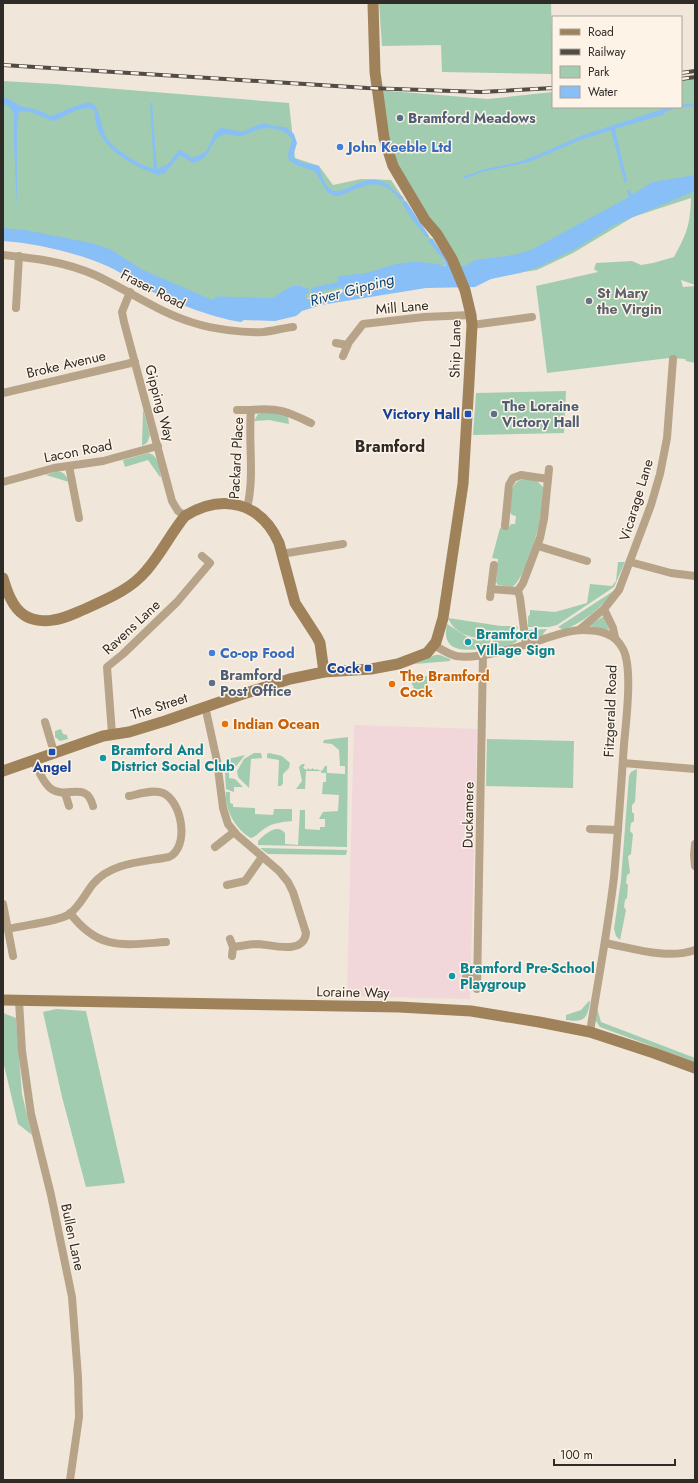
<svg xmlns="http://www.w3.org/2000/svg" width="698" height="1483" font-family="Jost,sans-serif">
<rect width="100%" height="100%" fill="#f0e6da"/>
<polygon fill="#f1d6da" points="354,725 477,729 470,999 347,996"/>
<g fill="#a2ccaf">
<polygon points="379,3 551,3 553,74 442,72 441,45 382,46"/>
<path d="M695,77V285L681,280L683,287L695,286V363L686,361L685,359L669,358L547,373L536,286L598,272L594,269L596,263L632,261L641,265L653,263L674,257C687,233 690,226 691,198L633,217L573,253L537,270L467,281L391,157L377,90L488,99L553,92V107H681V79Z"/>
<polygon points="3,81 55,84 289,103 295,158 319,166 333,185 361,179 391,180 429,236 446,265 390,276 290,303 198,300 95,252 3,238"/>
<polygon points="566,391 564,433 473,435 476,393"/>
<polygon points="143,409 150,435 147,443 142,446"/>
<polygon points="271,411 284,414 288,417 289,424 269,420 254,421 258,414"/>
<path d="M148,453C159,455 159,467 161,476L160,477L148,460L125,467L123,460Z"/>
<path d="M57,471C64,472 67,476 69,482L46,475Z"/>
<path d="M523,479L536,480L543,487C543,496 542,506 541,515C539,529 524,581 512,587L498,585L496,582L498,559L492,558L500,528H508L511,524H515L516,516L512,515L510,512C511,500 509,482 523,479Z"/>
<polygon points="618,562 625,562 614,587 557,625 549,627 528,627 528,617 530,614 530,610 555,612 587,603 590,584 612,586 616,581"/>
<path d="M615,590C601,608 585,621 564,630L558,627Z"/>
<polygon points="604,616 609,630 590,626 591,624"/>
<path d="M448,618L501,626H517L518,629L481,638C468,638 453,631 448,618Z"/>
<path d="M447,624L469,638L478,640L490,637L491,648C470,650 440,656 447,624Z"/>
<path d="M547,629L543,634L544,636C537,637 531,637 527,630Z"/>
<path d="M520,631C520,647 504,647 492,649L493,640L496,636Z"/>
<polygon points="435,655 440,655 450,659 450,661 415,664"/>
<polygon points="427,676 427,689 414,690 413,685 412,685 412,679"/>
<polygon points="61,729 63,734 67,735 68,739 60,741 55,737 55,731"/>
<path d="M348,737L347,847L258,845V841C265,834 277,823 285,833V844L298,845L300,810H305V829L320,830V827H325V819H319L323,812L338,811L339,795L322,794L323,782H326V773H321V771H306L305,789H296L302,781L299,767L302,764H305L303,768L307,770L308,768L311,770L312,768L315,770L316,769L322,771L325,766H327V773L345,774V766H340L339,750L332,744L323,743L324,740Z"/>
<polygon points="487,739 574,741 573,788 486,786"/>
<polygon points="254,753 261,753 262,758 251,759 249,788 238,777 237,771 244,759"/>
<polygon points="269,753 282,756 290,763 289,768 283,774 283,783 281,786 278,786 279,760 267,758 267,754"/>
<polygon points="245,755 234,769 227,765 226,762 228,759"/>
<polygon points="227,769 229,770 229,778 235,779 243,787 234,787 234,792 226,789 225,773"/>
<polygon points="637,769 635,802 632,805 632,812 634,814 634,821 631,823 630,831 633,834 631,854 628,856 630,873 627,875 626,883 628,885 627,898 625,900 624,907 626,910 620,940 616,936 614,929 621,880 629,776 631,772"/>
<path d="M226,792H230V803L233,804V807L255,808V814L273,815L274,809H292V821C282,822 272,823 264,829C259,832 256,837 251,838C236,830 224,809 226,792Z"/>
<polygon points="260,848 347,850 346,855 268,854"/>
<path d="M589,1001H590C588,1018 584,1023 566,1020V1015L581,1010Z"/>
<polygon points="597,1008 601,1022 695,1058 695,1062 600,1027 596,1021"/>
<polygon points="56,1009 86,1011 125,1183 86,1187 62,1097 43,1012"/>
<polygon points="3,1013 16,1018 22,1094 32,1135 18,1124 3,1061"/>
</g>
<g fill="#87bff6">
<path d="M3,97L11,100L20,106L38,110L51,116C61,113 83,101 92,103C101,110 100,125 105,135C112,149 139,165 154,169L150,103H152L157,169L167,165L179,150L183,151L192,158L204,153L208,148L214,134L219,129L223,128L242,132L260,124H268L273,126L286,127L294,134L297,143L293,156C299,164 310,163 319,166C331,216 352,175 378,180C381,181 384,183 387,184L389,183V186L404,198L401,201C380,176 370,184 344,194C340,196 337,197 332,195C323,191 321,178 314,171L294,164L289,160L288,155L292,140C287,128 267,126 256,130C251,132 246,135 241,136C234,138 228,131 220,136C208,143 213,159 192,163L184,157L179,156L165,173L158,175C136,167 112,155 100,134C96,127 95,118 94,110L89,108L77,110L54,121C43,119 31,108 19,112L17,127V208L14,146V114L9,106L3,104Z"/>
<path d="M695,103V106C685,107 668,107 662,116H658L615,129L627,181L625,184L611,130L578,141L529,162L482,172L464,179L463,176L472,174L481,170L519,162L540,154L583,135L669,107H681V105Z"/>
<path d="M695,175V191L614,225L575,249L541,266L520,273L491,279L475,287L426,288L321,305L302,311L296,316L275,321L244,320L241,322C209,317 170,301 141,286C130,279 119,271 107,266C79,253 34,243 3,241V228L25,230L91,243L110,249L141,269L212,300L233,304L258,305L266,302L292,286H302L303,288H308L309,293L306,294L305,297L308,299L343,292L342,287L312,293L311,288L338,282V277C347,274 356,275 366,273C375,271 384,267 393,265C410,260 429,262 446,266L444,261L428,240L432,238L445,257L455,268L467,265L475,260L513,255L531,250L629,197L627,190H630L632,195L652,182Z"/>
<polygon points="406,201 429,236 427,238 411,218 402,203"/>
</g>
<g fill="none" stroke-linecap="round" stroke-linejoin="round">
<polyline stroke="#87bff6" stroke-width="15" points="219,304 273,306"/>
<g stroke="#b7a488" stroke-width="8">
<path d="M3,255C34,258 66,262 95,275C128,290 159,313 194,323C213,329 242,333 263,332C273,331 283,328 293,327"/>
<polyline points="130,292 122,312 124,322 172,501 178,511 185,516"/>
<polyline points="16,308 19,256"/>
<polyline points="472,325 532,317"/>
<polyline points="336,343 347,345"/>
<polyline points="343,356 349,342 363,324 424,317 471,315"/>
<polyline points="3,393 135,362"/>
<polyline points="237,410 251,410"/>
<polyline points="69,466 79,518"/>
<polyline points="3,482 54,468 103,461 158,446"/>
<path d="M247,508C255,476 248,443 251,410C278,407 288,412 311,423"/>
<polyline points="505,526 509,485 513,478 521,475 548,479"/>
<polyline points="538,546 587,561"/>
<polyline points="281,554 343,544"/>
<polyline points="630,562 671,573 695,576"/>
<polyline points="491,589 516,591 519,589 523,583 540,538 544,519 549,469"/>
<polyline points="518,591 520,598 526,645"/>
<polyline points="490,597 494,565"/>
<polyline points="604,609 613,628 615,637"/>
<polyline points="579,630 604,609 619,590 651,505 660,474 667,438 673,359"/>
<path d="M434,645C441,649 448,654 456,656C480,660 521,646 544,639C556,635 569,630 582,630C599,630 615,633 623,649C633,668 626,722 624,744C621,789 618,833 614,877C608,929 598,980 590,1032"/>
<path d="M205,706L217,761L223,808L228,824L237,835L279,871L288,882L293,892L306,933C304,955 272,945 259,944C250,944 242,946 233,947"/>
<polyline points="45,722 54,752"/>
<polyline points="112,734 107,667 123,654 177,602 210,563 202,556"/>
<path d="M34,761C38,769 42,781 50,788C66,801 86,779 93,806"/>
<polyline points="623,763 695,769"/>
<polyline points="65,793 69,806"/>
<polyline points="590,829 618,830"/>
<polyline points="695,844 694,855 695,866"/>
<polyline points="215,847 234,832"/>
<polyline points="227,885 245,881 262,857"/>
<polyline points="3,904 13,956"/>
<path d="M70,913C99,951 123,945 166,942"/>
<path d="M8,929C24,925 56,922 68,915C79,908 85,894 93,884C111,862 144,862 169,857C190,847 182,801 163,793C153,789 139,794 129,796"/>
<polyline points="230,939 233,947 232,956"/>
<path d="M605,943C632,948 668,960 695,950"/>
<polyline points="466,977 477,977"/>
<polyline points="477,989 483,654"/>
<polyline points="19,1001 22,1051 31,1114 51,1195 72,1297 78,1377 79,1417 70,1480"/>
</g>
<g stroke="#9f8259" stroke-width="11">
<path d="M3,578C7,591 12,607 24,615C31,620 44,622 53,620C64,619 75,613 85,609C107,599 130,590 146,571C161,554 171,533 185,516C222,493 261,502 279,543L295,603L317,637L320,643L324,672"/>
<polyline points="3,771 103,736 129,732 165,721 240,695 290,679 324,672 371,669 398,664 427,653 436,642 443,618 463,484 469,382 472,325 471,315 465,290 452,259 437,234 425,220 393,166 384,138 375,72 373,3"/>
<polyline points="3,1000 399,1007 471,1011 539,1022 590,1032 654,1053 695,1068"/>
</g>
<g stroke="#514c46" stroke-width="4">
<g id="rail">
<polyline points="3,65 367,88 481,92 553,88"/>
<polyline points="681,73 695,71"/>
<polyline points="681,79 695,77"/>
</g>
</g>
<use href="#rail" stroke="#fef3e7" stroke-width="2.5" stroke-dasharray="8" stroke-linecap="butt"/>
</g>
<g fill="#5c6f8a" stroke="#fef3e7" stroke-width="1.5">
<circle cx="400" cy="118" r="4"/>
<circle cx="494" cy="414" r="4"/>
<circle cx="212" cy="683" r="4"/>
</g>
<g fill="#3f7fe0" stroke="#fef3e7" stroke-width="1.5">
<circle cx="340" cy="147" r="4"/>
<circle cx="212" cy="653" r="4"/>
</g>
<circle fill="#6b7280" stroke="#fef3e7" stroke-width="1.5" cx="589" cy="301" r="4"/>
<g fill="#1a4fb4" stroke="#fef3e7" stroke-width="1.5">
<rect x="464" y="410" width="8" height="8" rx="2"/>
<rect x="364" y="664" width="8" height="8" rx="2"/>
<rect x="48" y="748" width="8" height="8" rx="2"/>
</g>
<g fill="#0f9aa8" stroke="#fef3e7" stroke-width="1.5">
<circle cx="468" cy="642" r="4"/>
<circle cx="103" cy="758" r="4"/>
<circle cx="452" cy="976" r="4"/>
</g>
<g fill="#e8710a" stroke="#fef3e7" stroke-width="1.5">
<circle cx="392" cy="684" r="4"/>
<circle cx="225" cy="724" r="4"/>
</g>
<g text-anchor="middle" stroke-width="3" stroke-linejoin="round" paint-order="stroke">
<g font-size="14" font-weight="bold" fill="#4e5e75" stroke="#fef3e7" text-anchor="start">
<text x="408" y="123">Bramford Meadows</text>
<text x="502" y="411">The Loraine<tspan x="502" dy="16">Victory Hall</tspan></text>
<text x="220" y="680">Bramford<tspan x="220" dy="16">Post Office</tspan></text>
</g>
<g font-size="14" font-weight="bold" fill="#366cbe" stroke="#fef3e7" text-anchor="start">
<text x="348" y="152">John Keeble Ltd</text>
<text x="220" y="658">Co-op Food</text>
</g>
<g font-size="14" fill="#2f2b27" stroke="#fef3e7">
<text transform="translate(153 289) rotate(27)" y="5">Fraser Road</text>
<text transform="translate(402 307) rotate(-5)" y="5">Mill Lane</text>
<text transform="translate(455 349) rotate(-89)" y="5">Ship Lane</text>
<text transform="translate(66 364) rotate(-13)" y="5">Broke Avenue</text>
<text transform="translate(160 403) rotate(75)" y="5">Gipping Way</text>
<text transform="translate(78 451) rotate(-11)" y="5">Lacon Road</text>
<text transform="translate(236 458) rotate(-87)" y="5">Packard Place</text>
<text transform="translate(636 500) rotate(-73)" y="5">Vicarage Lane</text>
<text transform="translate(131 627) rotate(-43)" y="5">Ravens Lane</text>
<text transform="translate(159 706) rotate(-18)" y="5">The Street</text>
<text transform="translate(610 711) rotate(-88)" y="5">Fitzgerald Road</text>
<text transform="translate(468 815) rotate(-89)" y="5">Duckamere</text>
<text transform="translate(353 992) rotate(1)" y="5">Loraine Way</text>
<text transform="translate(73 1237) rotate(78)" y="5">Bullen Lane</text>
</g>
<g font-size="14" font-weight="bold" fill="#5b616d" stroke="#fef3e7" text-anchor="start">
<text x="597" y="298">St Mary<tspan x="597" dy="16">the Virgin</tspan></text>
</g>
<g font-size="14" font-weight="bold" fill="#164399" stroke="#fef3e7" text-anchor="end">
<text x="460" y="419">Victory Hall</text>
<text x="360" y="673">Cock</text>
<text x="52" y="772" text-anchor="middle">Angel</text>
</g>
<g font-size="14" font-weight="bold" fill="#0d838f" stroke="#fef3e7" text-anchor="start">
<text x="476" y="639">Bramford<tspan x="476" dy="16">Village Sign</tspan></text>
<text x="111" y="755">Bramford And<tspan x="111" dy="16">District Social Club</tspan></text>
<text x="460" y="973">Bramford Pre-School<tspan x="460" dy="16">Playgroup</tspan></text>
</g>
<g font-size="14" font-weight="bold" fill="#c56008" stroke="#fef3e7" text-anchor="start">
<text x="400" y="681">The Bramford<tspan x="400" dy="16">Cock</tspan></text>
<text x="233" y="729">Indian Ocean</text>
</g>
<g font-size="15" font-style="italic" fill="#044577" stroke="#fef3e7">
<text transform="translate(352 290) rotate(-15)" y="5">River Gipping</text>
</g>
<g font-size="16" font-weight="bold" fill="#2f2b27" stroke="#fef3e7">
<text x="390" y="452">Bramford</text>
</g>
</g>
<rect width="698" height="1483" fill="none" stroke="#2f2b27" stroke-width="8"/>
<rect x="552" y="16" width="130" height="92" fill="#fef3e7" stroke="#aba39a"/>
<rect x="560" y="29" width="20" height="6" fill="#9f8259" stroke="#aba39a"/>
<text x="588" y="36" font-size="12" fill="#2f2b27">Road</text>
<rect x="560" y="49" width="20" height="6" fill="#514c46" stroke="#aba39a"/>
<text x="588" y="56" font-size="12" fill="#2f2b27">Railway</text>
<rect x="560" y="66" width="20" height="12" fill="#a2ccaf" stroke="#aba39a"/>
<text x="588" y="76" font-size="12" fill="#2f2b27">Park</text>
<rect x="560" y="86" width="20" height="12" fill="#87bff6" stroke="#aba39a"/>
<text x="588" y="96" font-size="12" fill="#2f2b27">Water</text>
<path d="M554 1459v6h121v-6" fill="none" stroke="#2f2b27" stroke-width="2"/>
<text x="560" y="1459" font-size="12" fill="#2f2b27" stroke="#fef3e7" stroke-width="3" paint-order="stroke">100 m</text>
</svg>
